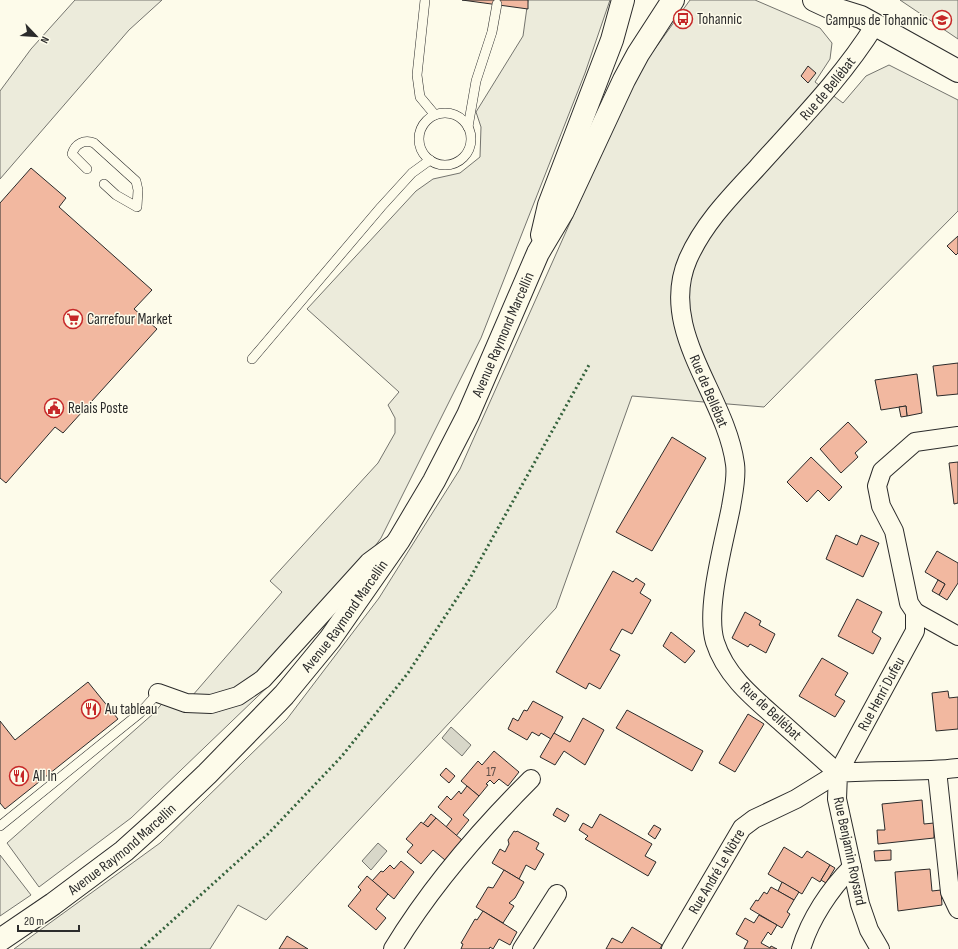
<svg xmlns="http://www.w3.org/2000/svg" width="958" height="949" font-family="'Sofia Sans Condensed',sans-serif">
<rect width="100%" height="100%" fill="#fdfbea"/>
<g fill="#ecebdb" stroke="#74746e">
<polygon points="75,0 162,0 129,30 0,179 0,91 31,49"/>
<polygon points="528,0 610,0 585,73 481,338 381,538 280,675 131,818 39,887 7,843 154,713 172,692 186,703 282,592 270,581 378,463 395,433 395,418 388,405 399,392 307,309 416,191 433,179 460,173 480,157 481,127 476,112 523,36"/>
<polygon points="690,0 755,0 820,28 832,43 830,59 815,82 843,103 866,76 889,65 958,100 958,211 764,407 632,396 556,608 266,920 238,905 210,949 14,949 160,843 287,719 379,598 460,469 636,75"/>
<polygon points="900,0 958,0 958,39"/>
<polygon points="0,855 31,895 0,916"/>
</g>
<g fill="#d8d7c9" stroke="#74746e">
<polygon points="451,727 471,745 462,756 442,738"/>
<polygon points="378,843 387,851 371,870 362,861"/>
</g>
<g fill="#f2b8a0" stroke="#2b2b2b">
<polygon points="462,0 528,0 528,9"/>
<polygon points="808,66 816,73 808,83 801,76"/>
<polygon points="31,168 66,198 59,207 152,290 134,309 157,329 63,433 55,427 6,483 0,478 0,203"/>
<polygon points="958,236 958,253 956,255 947,246"/>
<polygon points="958,363 958,394 937,396 933,366"/>
<polygon points="917,374 922,413 907,416 906,406 881,410 875,380"/>
<polygon points="906,406 907,416 901,417 899,407"/>
<polygon points="848,422 867,442 855,453 858,457 841,473 820,449"/>
<polygon points="672,437 706,458 652,551 616,532"/>
<polygon points="811,457 842,487 829,501 818,490 807,502 787,482"/>
<polygon points="958,462 958,503 954,504 949,463"/>
<polygon points="836,535 857,545 861,535 879,543 863,577 826,559"/>
<polygon points="937,551 958,563 958,583 947,600 939,595 945,584 925,572"/>
<polygon points="613,571 633,582 636,578 645,584 640,593 651,600 632,634 622,629 610,650 620,655 600,689 589,683 586,689 556,672"/>
<polygon points="938,580 945,584 939,595 932,591"/>
<polygon points="857,599 882,612 872,632 881,638 873,654 838,636"/>
<polygon points="745,612 761,621 759,625 775,634 766,653 750,644 748,647 732,638"/>
<polygon points="671,632 695,651 685,663 663,646"/>
<polygon points="822,658 848,673 835,695 845,701 835,717 799,696"/>
<polygon points="88,682 118,719 5,809 0,803 0,721 15,740"/>
<polygon points="948,691 949,698 958,697 958,729 936,731 932,693"/>
<polygon points="533,701 563,717 551,739 541,733 539,736 532,732 527,740 508,729 513,718 518,721 524,710 527,711"/>
<polygon points="627,710 703,751 692,771 616,728"/>
<polygon points="748,714 764,724 735,772 719,763"/>
<polygon points="583,718 604,730 585,765 564,751 555,765 540,757 554,733 570,742"/>
<polygon points="494,751 519,772 508,786 499,779 494,784 490,780 486,784 488,785 479,796 461,781 478,761 482,765"/>
<polygon points="446,768 455,776 449,783 440,775"/>
<polygon points="467,786 479,796 463,815 469,820 456,836 446,827 452,819 438,807 447,796 451,800 459,791 461,794"/>
<polygon points="922,800 924,824 934,823 934,838 878,844 877,830 885,830 882,804"/>
<polygon points="557,808 569,815 565,822 553,815"/>
<polygon points="431,814 436,818 428,827 423,824"/>
<polygon points="600,814 652,844 645,856 656,862 648,876 585,839 588,836 579,830 583,823 592,828"/>
<polygon points="436,818 462,840 445,860 433,850 421,864 407,852 413,845 406,839 421,822 428,827"/>
<polygon points="654,825 661,829 655,839 648,834"/>
<polygon points="514,831 516,832 517,831 539,843 536,849 544,854 535,870 526,865 519,879 492,863 500,849 505,852 509,844 508,840"/>
<polygon points="784,847 802,858 807,851 830,865 820,882 812,877 802,894 768,874"/>
<polygon points="891,850 891,860 875,861 874,851"/>
<polygon points="401,861 414,872 394,899 372,881 381,871 383,872 390,865 394,869"/>
<polygon points="830,865 835,868 826,883 821,880"/>
<polygon points="930,869 932,891 941,890 942,905 898,911 895,872"/>
<polygon points="504,870 524,882 515,898 509,903 514,906 503,923 476,907 488,887 493,888"/>
<polygon points="367,876 388,894 376,909 386,918 376,930 348,906 361,890 358,887"/>
<polygon points="782,882 799,892 794,900 778,891"/>
<polygon points="771,887 794,900 787,912 790,914 782,928 750,909 756,900 758,901 764,892 767,894"/>
<polygon points="483,911 517,932 510,945 499,939 493,949 490,947 489,949 461,949 463,944 461,943 475,919 477,920"/>
<polygon points="759,915 777,925 771,935 768,932 761,943 770,948 771,946 777,949 744,949 748,941 736,934 745,918 754,923"/>
<polygon points="632,927 662,945 660,949 606,949 612,938 622,943"/>
<polygon points="287,936 308,949 279,949"/>
</g>
<g fill="none" stroke-linecap="round" stroke-linejoin="round">
<g stroke="#2b2b2b" stroke-width="10">
<g id="lane">
<polyline points="425,0 417,75 420,97 435,115"/>
<circle cx="445" cy="139" r="26"/>
<polyline points="468,127 476,81 492,32 497,4"/>
<path d="M87,169L72,154C75,144 84,139 94,143L136,181L138,190L137,207L116,195L104,184"/>
<polyline points="252,359 381,207 412,173 430,160"/>
<polyline points="0,826 140,713 158,693"/>
</g>
</g>
<g stroke="#2b2b2b" stroke-width="20">
<g id="street">
<polyline points="915,612 958,636"/>
<polyline points="158,693 186,703 211,704 238,696 263,679 369,562 392,545"/>
<polyline points="937,770 950,892 958,909"/>
<path id="s1" d="M838,773C819,756 801,740 782,723C756,700 726,677 715,642C705,609 724,543 731,507C733,494 737,478 735,464C726,395 657,330 688,259C704,223 731,196 757,168C798,122 842,78 875,25"/>
<path id="s2" d="M838,773L915,631V612L909,603L894,531L881,506L877,486L882,471L915,442L958,436"/>
<path d="M393,949C431,886 479,831 531,779"/>
<polyline points="522,949 557,894"/>
<path id="s3" d="M671,949L742,828L754,819L796,799L838,773"/>
<path d="M801,949C810,919 830,889 852,867"/>
<path d="M880,949L869,930L860,904L837,799L838,773C878,769 918,773 958,768"/>
</g>
</g>
<g stroke="#2b2b2b" stroke-width="24">
<g id="secondary">
<polyline points="814,0 829,7 861,17 958,71"/>
<polyline points="542,235 549,205 612,40 623,0"/>
<path id="s4" d="M0,940L53,904L124,851L164,815L207,774L284,695L330,639L399,540L434,481L468,415L538,253L563,211L624,80L638,54L673,0"/>
</g>
</g>
<use href="#lane" stroke="#fdfbea" stroke-width="9"/>
<use href="#street" stroke="#fdfbea" stroke-width="18"/>
<use href="#secondary" stroke="#fdfbea" stroke-width="22"/>
<polyline stroke="#34623c" stroke-width="3" stroke-dasharray="2 3" stroke-linecap="butt" points="141,949 268,834 342,756 408,673 469,580 589,365"/>
</g>
<defs>
<g id="bus-ring" transform="scale(1)"><circle r="9.5" fill="#fdfbea" stroke="#c62828" stroke-width="1.5"/><path d="M-5-6H5V4H4V6H2V4H-2V6H-4V4H-5ZM-3.5-4V0h7V-4ZM-3.5 1.2v1.5H-2V1.2ZM2 1.2v1.5H3.5V1.2Z" fill="#c62828"/></g>
<g id="university-ring" transform="scale(1)"><circle r="9.5" fill="#fdfbea" stroke="#c62828" stroke-width="1.5"/><path d="M0-5L7-2L0 1L-7-2ZM-4 1L0 2.5L4 1V4Q0 6-4 4Z" fill="#c62828"/></g>
<g id="supermarket-ring" transform="scale(1)"><circle r="9.5" fill="#fdfbea" stroke="#c62828" stroke-width="1.5"/><path d="M-6-5.5h2.5l.6 2H6L4.5 2H-2.5L-4.4-4H-6ZM-1.5 3.2a1.3 1.3 0 1 0 .1 0ZM3 3.2a1.3 1.3 0 1 0 .1 0Z" fill="#c62828"/></g>
<g id="civic-ring" transform="scale(1)"><circle r="9.5" fill="#fdfbea" stroke="#c62828" stroke-width="1.5"/><path d="M-.6-6.5H3V-4.5H.6V-3L4-1V1h2V6H-6V1h2V-1L-.6-3ZM-1.2 2.5V6h2.4V2.5Z" fill="#c62828"/></g>
<g id="restaurant-ring" transform="scale(1)"><circle r="9.5" fill="#fdfbea" stroke="#c62828" stroke-width="1.5"/><path d="M-5-6h1v4h1v-4h1v4h1v-4h1v5L-1.5 .5V6h-2V.5L-5-1ZM5-6V6H3V1.5H1.5Q1.5-4 5-6Z" fill="#c62828"/></g>
</defs>
<g fill-rule="evenodd">
<use href="#bus-ring" x="683" y="19"/>
<use href="#university-ring" x="942" y="20"/>
<use href="#supermarket-ring" x="73" y="319"/>
<use href="#civic-ring" x="54" y="408"/>
<use href="#restaurant-ring" x="91" y="709"/>
<use href="#restaurant-ring" x="19" y="776"/>
</g>
<g text-anchor="middle" stroke-width="3" stroke-linejoin="round" paint-order="stroke">
<g font-size="13" fill="#5d4e48">
<text x="491" y="776">17</text>
</g>
<g font-size="15" fill="#2b2b2b" stroke="#fdfbea" text-anchor="start">
<text x="697" y="24">Tohannic</text>
<text x="928" y="25" text-anchor="end">Campus de Tohannic</text>
<text x="87" y="324">Carrefour Market</text>
<text x="68" y="413">Relais Poste</text>
<text x="105" y="714">Au tableau</text>
<text x="33" y="781">All In</text>
</g>
<g font-size="15" fill="#2b2b2b" stroke="#fdfbea">
<text dy="5" stroke="none"><textPath href="#s1" startOffset="799">Rue de Bellébat</textPath></text>
<text dy="5" stroke="none"><textPath href="#s4" startOffset="800">Avenue Raymond Marcellin</textPath></text>
<text transform="translate(709 391) rotate(67)" y="5">Rue de Bellébat</text>
<text dy="5" stroke="none"><textPath href="#s4" startOffset="476">Avenue Raymond Marcellin</textPath></text>
<text dy="5" stroke="none"><textPath href="#s2" startOffset="90">Rue Henri Dufeu</textPath></text>
<text transform="translate(771 711) rotate(43)" y="5">Rue de Bellébat</text>
<text dy="5" stroke="none"><textPath href="#s4" startOffset="152">Avenue Raymond Marcellin</textPath></text>
<text transform="translate(850 851) rotate(78)" y="5">Rue Benjamin Roysard</text>
<text dy="5" stroke="none"><textPath href="#s3" startOffset="90">Rue André Le Nôtre</textPath></text>
</g>
</g>
<g transform="translate(36 36) rotate(115)" stroke="#fdfbea" stroke-width="3" paint-order="stroke">
<path d="M0-3L7 15L0 10L-7 15Z" fill="#2b2b2b"/>
<text y="-6" font-size="11" font-weight="bold" text-anchor="middle" fill="#2b2b2b">N</text>
</g>
<path d="M18 925v6h61v-6" fill="none" stroke="#2b2b2b" stroke-width="2"/>
<text x="24" y="925" font-size="12" fill="#2b2b2b" stroke="#fdfbea" stroke-width="3" paint-order="stroke">20 m</text>
</svg>
